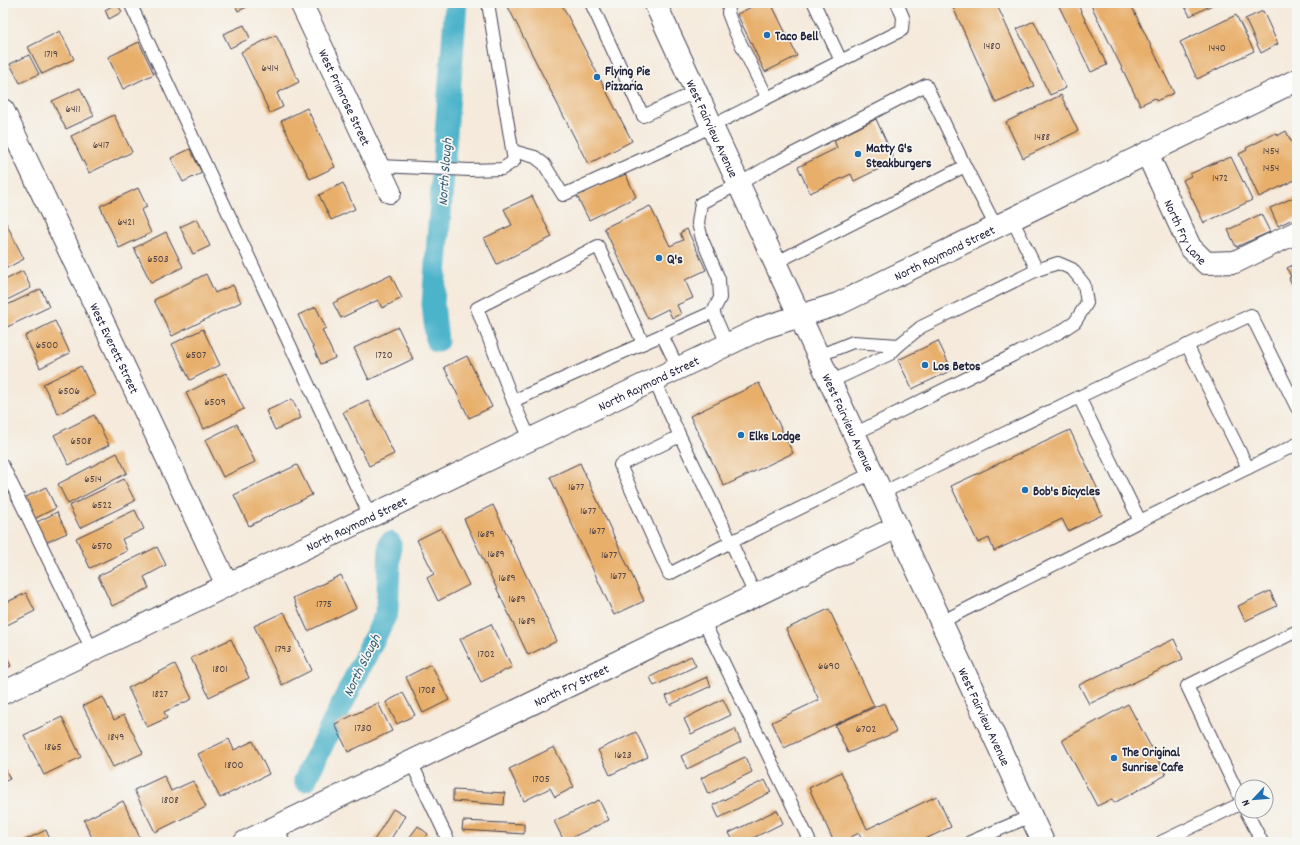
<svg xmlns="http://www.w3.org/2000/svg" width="1300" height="845" font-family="Dekko,sans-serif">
<rect width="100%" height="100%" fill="#f6f6f2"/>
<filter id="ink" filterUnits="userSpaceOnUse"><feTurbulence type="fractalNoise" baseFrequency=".025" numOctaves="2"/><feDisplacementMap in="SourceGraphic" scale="8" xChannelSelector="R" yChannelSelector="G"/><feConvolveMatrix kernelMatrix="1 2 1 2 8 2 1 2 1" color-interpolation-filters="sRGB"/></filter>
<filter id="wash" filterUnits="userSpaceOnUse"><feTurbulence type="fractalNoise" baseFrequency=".012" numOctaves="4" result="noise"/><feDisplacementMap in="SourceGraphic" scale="16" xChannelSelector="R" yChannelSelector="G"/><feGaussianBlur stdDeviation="0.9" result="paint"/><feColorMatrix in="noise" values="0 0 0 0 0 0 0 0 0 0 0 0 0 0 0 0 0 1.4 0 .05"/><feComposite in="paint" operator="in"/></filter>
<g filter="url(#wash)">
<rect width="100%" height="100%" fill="#f5eadb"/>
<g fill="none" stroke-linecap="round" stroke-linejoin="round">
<g stroke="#4cb3ca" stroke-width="23">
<polyline points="437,341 433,304 456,3"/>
<polyline points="305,780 387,612 390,543"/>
</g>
</g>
<g id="blocks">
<g fill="#e8af6a">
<polygon points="117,3 122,12 109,19 105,10"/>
<polygon points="234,3 256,3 238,11"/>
<polygon points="506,3 561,3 632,141 588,164"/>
<polygon points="760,3 771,3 797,56 765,72 737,14"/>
<polygon points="951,3 996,3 1034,86 996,103"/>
<polygon points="1065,3 1077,3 1107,65 1091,72 1059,6"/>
<polygon points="1090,3 1130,3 1174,93 1156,101 1155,98 1140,105"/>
<polygon points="1183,3 1216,3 1190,16"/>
<polygon points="1263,11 1278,44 1261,53 1245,19"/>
<polygon points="1236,15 1254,51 1197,79 1180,42"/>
<polygon points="1034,21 1066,88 1050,95 1017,29"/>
<polygon points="244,25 250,38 230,48 223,34"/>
<polygon points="60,31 74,59 42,74 28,47"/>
<polygon points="276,35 299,82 277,93 283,107 270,113 241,52"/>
<polygon points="139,42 154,74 123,89 108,57"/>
<polygon points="29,55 39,74 20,83 10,64"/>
<polygon points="80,88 94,116 66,129 52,101"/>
<polygon points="1061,95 1078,131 1023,158 1006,122"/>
<polygon points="307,108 335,167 310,179 281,121"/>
<polygon points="114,115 132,152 89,173 71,136"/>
<polygon points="876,119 895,161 854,181 851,174 810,193 798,167 837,148 834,140"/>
<polygon points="1286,131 1297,153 1297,179 1259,197 1239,154 1247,150 1246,148 1276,133 1277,136"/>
<polygon points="190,149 202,173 183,182 171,158"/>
<polygon points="1231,157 1252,200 1204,223 1183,180 1191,176 1190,174 1221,160 1221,161"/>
<polygon points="625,173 636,197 589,220 577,196"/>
<polygon points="343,183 355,209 331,220 319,195"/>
<polygon points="138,188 147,207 141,210 151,233 119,248 100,206"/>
<polygon points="532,196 552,237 497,264 484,238 512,225 504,209"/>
<polygon points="1297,196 1297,217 1278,226 1270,208"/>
<polygon points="650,206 670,246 683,240 680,233 687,229 706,270 685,280 693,298 677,305 681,314 672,318 668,309 648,319 604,228"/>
<polygon points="1261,214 1270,232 1236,247 1228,230"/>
<polygon points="197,219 210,246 193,254 180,227"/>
<polygon points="6,223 24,259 3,270 3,224"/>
<polygon points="166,232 183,267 151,283 134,248"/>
<polygon points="1297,263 1297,294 1289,278 1291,277 1287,268"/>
<polygon points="23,271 31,288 3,302 3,281"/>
<polygon points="206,274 215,293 233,285 241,302 172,336 154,300"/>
<polygon points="391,275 402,298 382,308 378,300 341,318 333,303"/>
<polygon points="41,289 49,307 3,329 3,307"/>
<polygon points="316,307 326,328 322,330 335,358 321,364 298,315"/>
<polygon points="55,321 70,353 40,368 25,336"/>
<polygon points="398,327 413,359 369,380 354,348"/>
<polygon points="203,329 220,365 190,380 172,344"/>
<polygon points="938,341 952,370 912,389 898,360"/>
<polygon points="467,356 492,407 469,418 444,367"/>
<polygon points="81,366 95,395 58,414 43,384"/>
<polygon points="226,373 244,409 204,429 186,393"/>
<polygon points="759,383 793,453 724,486 690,416"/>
<polygon points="292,399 301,418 275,430 266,411"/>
<polygon points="368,400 394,454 369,466 343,412"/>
<polygon points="94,415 109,445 69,465 54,435"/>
<polygon points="237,424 255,462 223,477 205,440"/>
<polygon points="1070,430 1100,494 1094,497 1102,515 1068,531 1062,519 994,551 989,538 978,543 951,486"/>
<polygon points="117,453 127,473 68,504 58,484"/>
<polygon points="580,463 644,601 614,615 550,477"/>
<polygon points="297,465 312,495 249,526 234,495"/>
<polygon points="124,479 135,501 80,528 69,506"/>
<polygon points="46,487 56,508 34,519 24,498"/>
<polygon points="493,505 557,641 528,655 464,519"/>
<polygon points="135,510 144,529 122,539 127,551 90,568 76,538"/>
<polygon points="57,512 67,533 45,543 35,523"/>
<polygon points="441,528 469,585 438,601 427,578 434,574 417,540"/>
<polygon points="157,547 166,565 144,577 149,588 112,606 98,576"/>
<polygon points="341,575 356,608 308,631 293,598"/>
<polygon points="1270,591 1277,606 1245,621 1238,606"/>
<polygon points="26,593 35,611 3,627 3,604"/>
<polygon points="829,609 874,706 784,748 772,722 819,700 786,629"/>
<polygon points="284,612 312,670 282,685 254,626"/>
<polygon points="491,624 512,667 481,682 460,639"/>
<polygon points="231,639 249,678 209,697 191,658"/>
<polygon points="1174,639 1183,659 1089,704 1079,685"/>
<polygon points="3,650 11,666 3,670"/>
<polygon points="691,656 696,666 654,686 650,677"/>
<polygon points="175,664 192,699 164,712 167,718 147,727 128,688"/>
<polygon points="431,664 449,700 423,713 406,677"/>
<polygon points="707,677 711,686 670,705 666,696"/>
<polygon points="403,693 415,715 397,724 386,702"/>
<polygon points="103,697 114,720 124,715 143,753 113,767 83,706"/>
<polygon points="723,699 731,715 691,734 684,719"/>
<polygon points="378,703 392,731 348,752 335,724"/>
<polygon points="884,703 896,732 848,753 835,725"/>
<polygon points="1128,704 1166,775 1114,803 1112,799 1097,806 1062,740"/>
<polygon points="62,717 81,757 44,775 24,735"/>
<polygon points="735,729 741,742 687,769 681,756"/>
<polygon points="636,732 648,757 610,775 598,750"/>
<polygon points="229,739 234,750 253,741 269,774 220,798 198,754"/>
<polygon points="554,747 574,787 555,797 550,788 524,801 509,769"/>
<polygon points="745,757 752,772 708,794 701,778"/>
<polygon points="3,764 10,779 3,782"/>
<polygon points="841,772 867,829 937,796 951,827 919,842 863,842 859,833 841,842 834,842 809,788"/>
<polygon points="164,776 171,791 193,781 206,807 155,832 134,790"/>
<polygon points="765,780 771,792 719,818 713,805"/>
<polygon points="453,790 505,793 504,805 453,801"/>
<polygon points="599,800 609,820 564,841 554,821"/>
<polygon points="123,801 140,838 132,842 94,842 84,820"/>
<polygon points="393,809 405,816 389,842 373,842"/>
<polygon points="777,810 783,823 745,842 734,842 729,833"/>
<polygon points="463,821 524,824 524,834 462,830"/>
<polygon points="418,826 428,834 423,842 406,842"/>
<polygon points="46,830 51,842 21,842"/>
</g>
</g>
</g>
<g filter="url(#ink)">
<use href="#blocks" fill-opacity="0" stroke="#424053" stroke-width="1"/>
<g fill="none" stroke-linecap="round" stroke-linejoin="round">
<g stroke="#424053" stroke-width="14">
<g id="service">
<polyline points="130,3 370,516"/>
<polyline points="591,3 643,116 695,92"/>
<polyline points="730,3 728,13 736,34 767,97"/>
<polyline points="814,3 841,61"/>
<polyline points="513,151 535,157 544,164 563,195 678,143 902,30 903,17 897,3"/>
<polyline points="378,166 470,170 502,169 514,161 488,3"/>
<polyline points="965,166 996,227"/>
<polyline points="1012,219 1037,270"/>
<polyline points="713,312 727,344"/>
<polyline points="1187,345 1248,468"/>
<polyline points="818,356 853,342 899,345 921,327 1037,270 1058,263 1072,269 1084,284 1087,303 1075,322 1060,332 854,434"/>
<polyline points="678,368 662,335 713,312 720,298 719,279 702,239 698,223 701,203 739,184 771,165 926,85 965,166 775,263"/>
<polyline points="654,380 680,436 620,465 669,574 731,542 680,436"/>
<polyline points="830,382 890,354 899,345"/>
<polyline points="1079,397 1251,315 1297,408"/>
<polyline points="513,401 662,335"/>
<polyline points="530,439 513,401 477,308 598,246 643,343"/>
<polyline points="3,466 92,650"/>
<polyline points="882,493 1079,397 1140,521 941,622"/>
<polyline points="1140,521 1297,444"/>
<polyline points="755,595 731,542 872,473"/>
<polyline points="703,620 810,842"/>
<polyline points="411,762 449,842"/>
<polyline points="1242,802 1187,686 1297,631"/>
<polyline points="1246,811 1262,842"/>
<polyline points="279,826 283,842"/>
<polyline points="970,842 1031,816"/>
<polyline points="1161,842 1242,803"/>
</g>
</g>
<g stroke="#424053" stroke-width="24">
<g id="minor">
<path id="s1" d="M301,3L390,192"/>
<path id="s2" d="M3,110L227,585"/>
<path id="s3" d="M1147,153L1190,247L1206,263L1235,262L1297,232"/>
<path id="s4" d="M3,693L762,328L838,304L1297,80"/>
<path id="s5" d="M245,842L897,527"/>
</g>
</g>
<g stroke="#424053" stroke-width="24">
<g id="primary">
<path id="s6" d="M655,3L1043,842"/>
</g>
</g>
<use href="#service" stroke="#fff" stroke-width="12"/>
<use href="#minor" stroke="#fff" stroke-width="22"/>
<use href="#primary" stroke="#fff" stroke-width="22"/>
</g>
</g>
<g fill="#1f6fb2" stroke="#f6f6f2" stroke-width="1.5">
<circle cx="767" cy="35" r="4"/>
<circle cx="597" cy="77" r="4"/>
<circle cx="858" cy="154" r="4"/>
<circle cx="659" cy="258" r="4"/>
<circle cx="925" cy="365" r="4"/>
<circle cx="741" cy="435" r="4"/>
<circle cx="1025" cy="490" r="4"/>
<circle cx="1114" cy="758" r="4"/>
</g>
<g text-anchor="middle" stroke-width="3.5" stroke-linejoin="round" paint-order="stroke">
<g font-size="11" fill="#544547">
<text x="992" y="49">1480</text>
<text x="1217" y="51">1440</text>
<text x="51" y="57">1719</text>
<text x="270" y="71">6414</text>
<text x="73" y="112">6411</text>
<text x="1042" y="140">1488</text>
<text x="101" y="148">6417</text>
<text x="1271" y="154">1454</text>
<text x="1271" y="171">1454</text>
<text x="1220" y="181">1472</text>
<text x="126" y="225">6421</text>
<text x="158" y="262">6503</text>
<text x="47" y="348">6500</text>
<text x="196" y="358">6507</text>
<text x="384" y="358">1720</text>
<text x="69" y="394">6506</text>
<text x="215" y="405">6509</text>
<text x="81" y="444">6508</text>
<text x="93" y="482">6514</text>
<text x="576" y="490">1677</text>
<text x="102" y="508">6522</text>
<text x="588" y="514">1677</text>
<text x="597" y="534">1677</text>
<text x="486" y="537">1689</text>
<text x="102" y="549">6570</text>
<text x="496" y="557">1689</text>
<text x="609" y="558">1677</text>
<text x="618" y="579">1677</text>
<text x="507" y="581">1689</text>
<text x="517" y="602">1689</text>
<text x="324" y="607">1775</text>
<text x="527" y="624">1689</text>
<text x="283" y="652">1793</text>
<text x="486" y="657">1702</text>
<text x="829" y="669">6690</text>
<text x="220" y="672">1801</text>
<text x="427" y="693">1708</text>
<text x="160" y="697">1827</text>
<text x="363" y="731">1730</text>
<text x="866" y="732">6702</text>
<text x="116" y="740">1849</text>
<text x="53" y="750">1865</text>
<text x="623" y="758">1623</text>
<text x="234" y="768">1800</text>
<text x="541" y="782">1705</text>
<text x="170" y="803">1808</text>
</g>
<g font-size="13" font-weight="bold" fill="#22223b" stroke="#f6f6f2" text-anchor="start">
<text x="775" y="40">Taco Bell</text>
<text x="605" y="75">Flying Pie<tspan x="605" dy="15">Pizzaria</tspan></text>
<text x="866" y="152">Matty G's<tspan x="866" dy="15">Steakburgers</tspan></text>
<text x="667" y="263">Q's</text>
<text x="933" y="370">Los Betos</text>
<text x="749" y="440">Elks Lodge</text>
<text x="1033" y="495">Bob's Bicycles</text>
<text x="1122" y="756">The Original<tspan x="1122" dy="15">Sunrise Cafe</tspan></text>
</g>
<g font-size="13" fill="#22223b" stroke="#f6f6f2">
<text dy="5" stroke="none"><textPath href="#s1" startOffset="104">West Primrose Street</textPath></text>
<text dy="5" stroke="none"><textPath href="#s6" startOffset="138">West Fairview Avenue</textPath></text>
<text dy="5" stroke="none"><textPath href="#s3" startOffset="88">North Fry Lane</textPath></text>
<text dy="5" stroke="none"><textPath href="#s4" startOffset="1040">North Raymond Street</textPath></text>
<text dy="5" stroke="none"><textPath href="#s2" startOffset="263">West Everett Street</textPath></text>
<text dy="5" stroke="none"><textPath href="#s4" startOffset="716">North Raymond Street</textPath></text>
<text dy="5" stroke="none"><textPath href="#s6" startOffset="462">West Fairview Avenue</textPath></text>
<text dy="5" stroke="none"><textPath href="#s4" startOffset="392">North Raymond Street</textPath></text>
<text dy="5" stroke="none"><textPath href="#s5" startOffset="362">North Fry Street</textPath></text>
<text dy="5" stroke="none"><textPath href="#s6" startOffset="786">West Fairview Avenue</textPath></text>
</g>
<g font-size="14" font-style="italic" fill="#335c74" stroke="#f6f6f2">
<text transform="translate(444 172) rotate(-86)" y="5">North Slough</text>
<text transform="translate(361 665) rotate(-64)" y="5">North Slough</text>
</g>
</g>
<rect width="1300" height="845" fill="none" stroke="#f6f6f2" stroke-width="16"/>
<g transform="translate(1254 799) rotate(244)"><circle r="19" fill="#f6f6f2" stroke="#a1a1a9"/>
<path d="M0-3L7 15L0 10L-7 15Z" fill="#1f6fb2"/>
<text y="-6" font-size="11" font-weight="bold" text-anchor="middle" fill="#22223b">N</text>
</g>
</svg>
